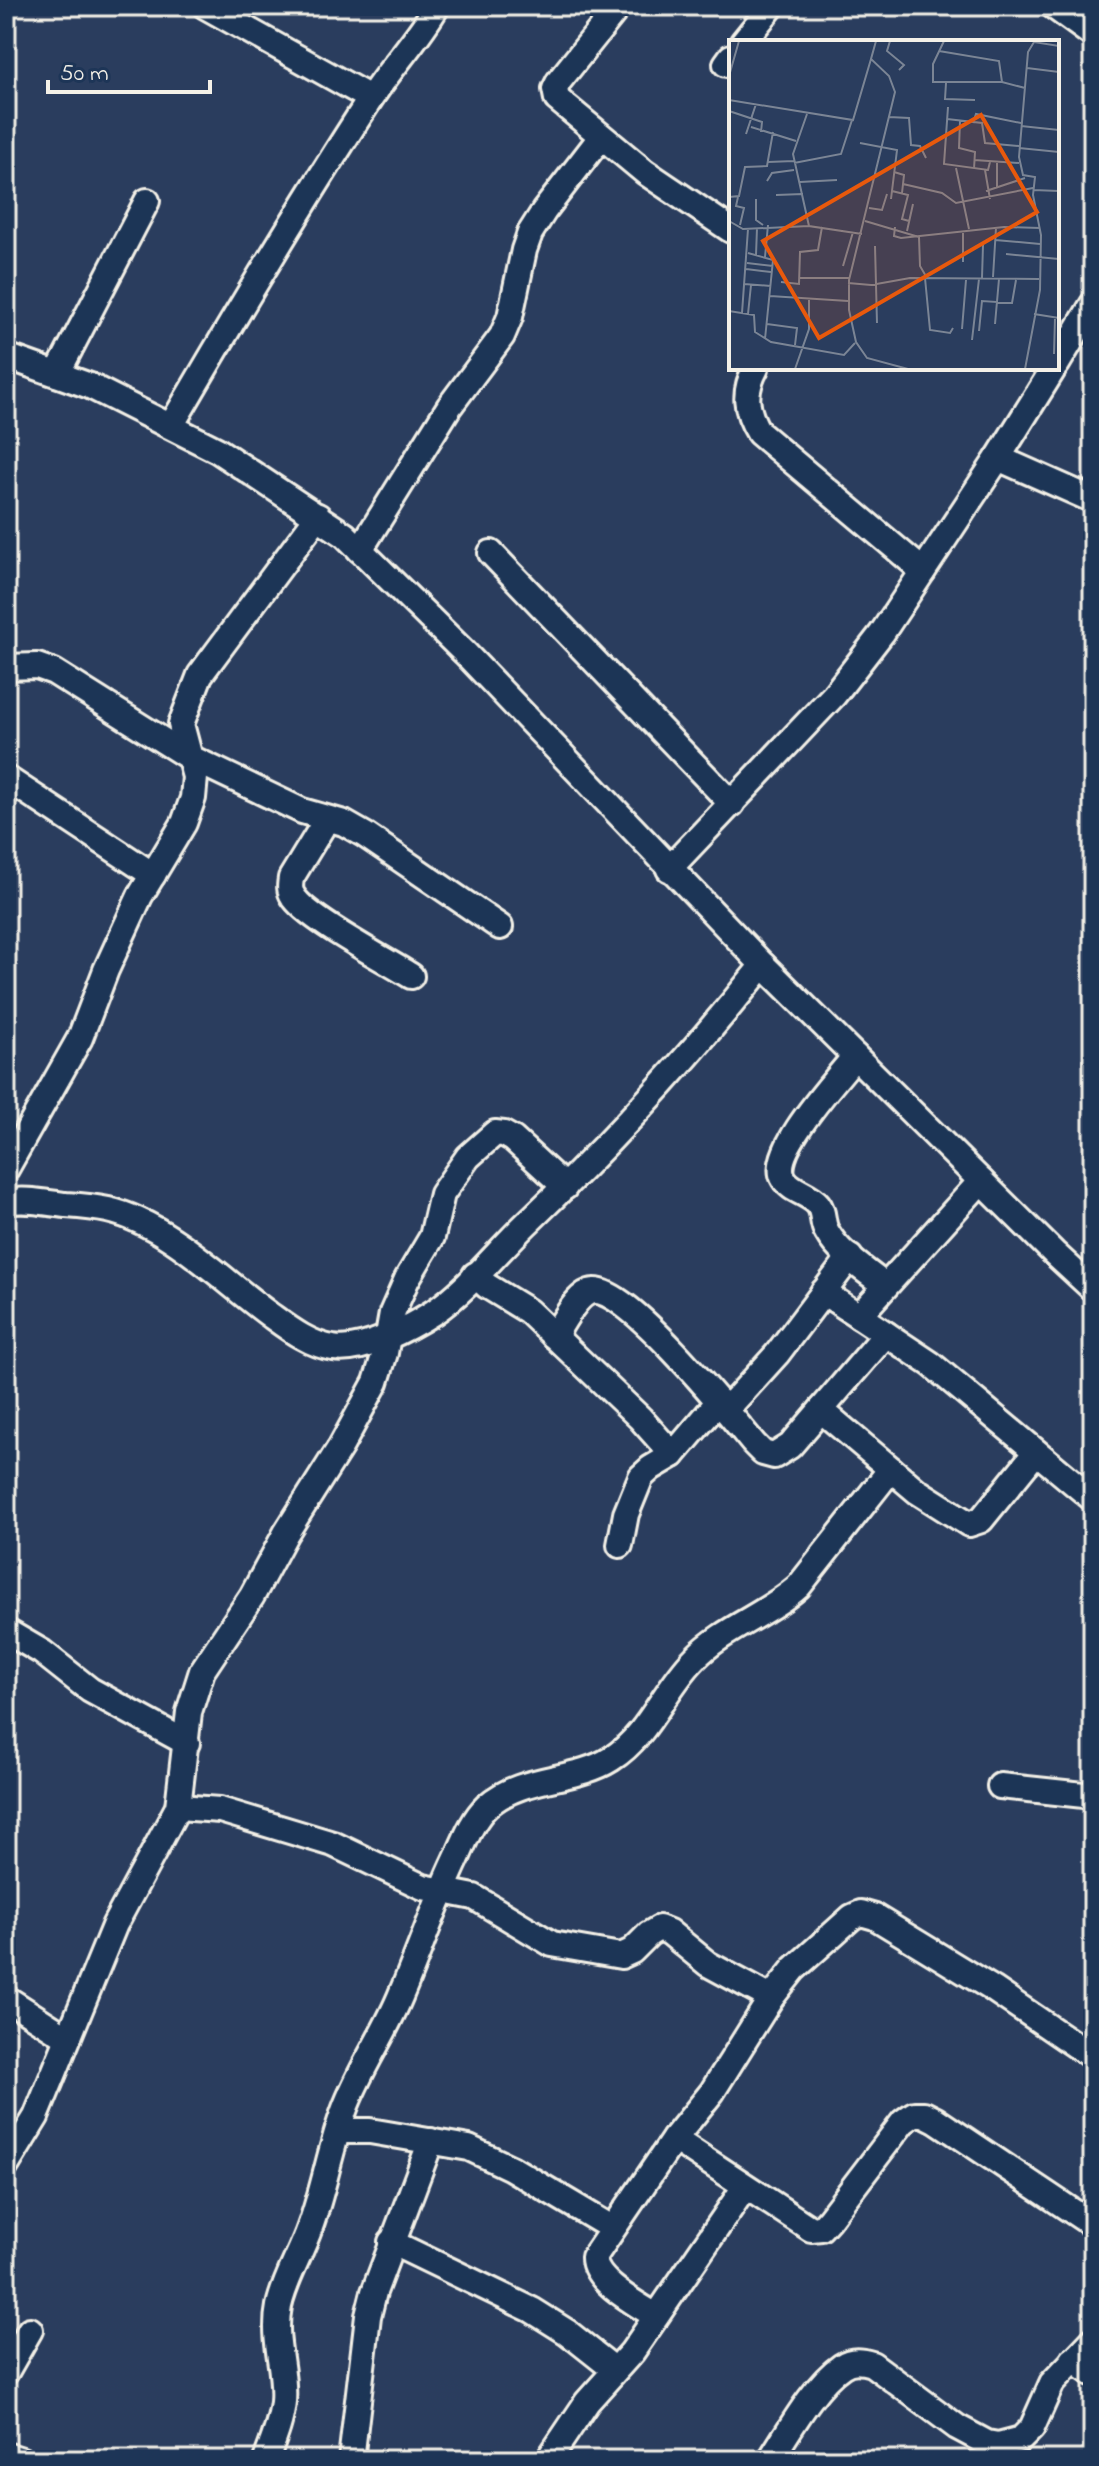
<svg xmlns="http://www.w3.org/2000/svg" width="1099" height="2466" font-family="'Indie Flower',sans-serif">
<rect width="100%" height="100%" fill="#2a3d5e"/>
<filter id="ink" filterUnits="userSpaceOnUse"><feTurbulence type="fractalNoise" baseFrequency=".0125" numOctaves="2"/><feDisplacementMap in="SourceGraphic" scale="16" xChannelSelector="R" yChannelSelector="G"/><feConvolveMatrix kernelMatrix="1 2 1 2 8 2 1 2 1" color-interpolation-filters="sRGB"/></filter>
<g filter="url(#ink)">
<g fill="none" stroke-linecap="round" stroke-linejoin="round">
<g stroke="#f4f1e8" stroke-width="30">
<g id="minor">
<polyline points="205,6 370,98"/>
<polyline points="619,6 559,81 555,89 557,99 645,172 731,230"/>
<polyline points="1053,6 1093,35"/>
<polyline points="743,42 772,6"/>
<polyline points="726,64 731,57"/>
<polyline points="6,356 90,386 217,450 345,535 465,653 763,965 1054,1253 1093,1289"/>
<polyline points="1057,364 1093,304"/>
<path d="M756,368C743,392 745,410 759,433L923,571"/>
<polyline points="57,374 147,201"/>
<path d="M171,426C235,316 300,207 369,101C390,68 418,39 437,6"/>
<polyline points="998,458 1054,368"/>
<polyline points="360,550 449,407 502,336 510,317 524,250 530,233 544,211 601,137"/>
<polyline points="491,553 732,804"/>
<polyline points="6,667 37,666 54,672 189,757 302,811 344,823 365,835 500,927"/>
<polyline points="6,778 153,875"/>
<path d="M327,819L291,878C290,885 289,890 293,896C306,918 386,960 411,976"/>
<polyline points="669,869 834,695 882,633 998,458 1093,500"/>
<path d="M855,1056C838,1078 767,1153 784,1179C791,1191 809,1193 818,1204C825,1213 821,1223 827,1232C839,1254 867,1271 885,1286"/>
<polyline points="6,1169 80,1038 106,970 140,896 184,823 193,798 195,777 181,724 200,675 318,516"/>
<path d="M6,1202C25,1198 47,1203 66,1205C80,1206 94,1207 108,1210C167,1223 222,1280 270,1315C288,1328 310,1345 333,1348C363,1353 409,1328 434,1312C468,1289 496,1253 526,1224C611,1143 690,1057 763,965"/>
<polyline points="475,1275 487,1286 528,1311 640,1418 673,1455"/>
<polyline points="823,1292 931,1364 1093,1499"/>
<polyline points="859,1316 981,1181"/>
<path d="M554,1336C563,1323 577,1292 594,1291C628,1288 731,1416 754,1444L763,1453L774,1456L790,1446L886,1334"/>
<polyline points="726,1410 777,1354 850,1257"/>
<polyline points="821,1410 917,1491 969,1524 981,1520 1036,1452"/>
<polyline points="620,1545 626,1514 641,1477 651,1468 673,1455 719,1401"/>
<polyline points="6,1631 42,1652 90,1690 187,1743"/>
<polyline points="1000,1786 1093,1796"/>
<polyline points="178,1807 220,1810 333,1844 423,1887 474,1897 552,1944 621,1956 632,1951 649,1934 659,1928 669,1932 708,1964 771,1998"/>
<polyline points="6,1998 68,2038"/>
<polyline points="338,2131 370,2131 469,2148 511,2168 612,2228"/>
<polyline points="674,2139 811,2229 821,2228 829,2219 903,2122 914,2114 924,2114 936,2120 1093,2225"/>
<polyline points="6,2166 36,2117 115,1924 178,1807 189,1712 202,1671 252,1596 286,1533 341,1446 376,1382 385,1353 392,1313 407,1279 432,1237 442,1194 468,1157 495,1133 504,1134 513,1139 565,1187"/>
<polyline points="391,2242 532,2310 567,2332 615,2370"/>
<path d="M656,2316C637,2304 593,2281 594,2257L674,2139L712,2092L771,1998L794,1969L852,1917L861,1913L875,1917L993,1989L1093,2057"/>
<polyline points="1073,2360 1093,2374"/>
<polyline points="6,2372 30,2330"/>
<polyline points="6,2455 22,2460"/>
<path d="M266,2460C273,2441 281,2422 283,2402C286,2369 272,2341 279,2306C285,2278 301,2254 310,2227C324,2189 330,2149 344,2111C359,2069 386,2033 402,1992C421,1947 436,1902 457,1858C465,1840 473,1819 487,1806C521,1775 575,1782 611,1759C650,1734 663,1690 695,1658C724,1628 768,1614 799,1586L891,1469"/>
<polyline points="351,2460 368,2316 374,2292 431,2141"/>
<polyline points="548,2460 587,2402 632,2352 745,2187"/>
<path d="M770,2460C789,2431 814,2385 842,2366C852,2359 862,2361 872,2364L957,2427L987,2443L998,2445L1021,2439L1032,2428L1052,2383L1093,2340"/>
</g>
</g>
<use href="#minor" stroke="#1d3557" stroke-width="24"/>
</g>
</g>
<g transform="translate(729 40)">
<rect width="330" height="330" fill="#2a3d5e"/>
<path fill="none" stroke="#7b8595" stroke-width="2" d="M147,1L142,19L160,36L166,52L120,240V270L127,302L138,318L179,329M161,1L158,11L175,25L170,30M215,1L204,24V42H273L296,48M210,11L270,21L273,42M298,28L330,32M0,36L10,1M217,43L216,59L246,60M0,60L124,80L142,19M219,67L215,124L259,130L261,122M0,71L33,82L32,92M78,74L64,114L80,186L133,194M160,77L180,78L182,105L191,106L197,118M218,79L253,83L256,103L290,106M231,81L230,108L246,112L245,129M244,83L247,74L292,83M292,86L330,90M22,87L67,101M17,94L27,64M131,103L168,110L162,159M290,108L330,112M245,120L290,123M39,122L65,121M65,123L112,114L123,80M227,128L240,189M256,130L261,159M165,132L175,135L173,153M38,141L43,133L65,130M71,142L108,140M174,144L213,153L227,163L304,148M268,148V123M304,150L330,151M163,151L179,155L173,179L180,181M257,151L296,138M47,155L74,154M0,157L10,156L16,127L38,126L44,92M9,157L7,166L15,168L11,185M27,159V180L34,185M140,168L153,170L158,154M0,181L14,189L80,186M136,181L190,197L191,226L198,238M166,187L165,196L172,198L275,187L311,188M178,191L184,164M266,200L311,204M146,206L148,283M19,213L44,220L36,299M277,214L330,219M27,215L28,188M36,217L39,185M234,222V193M18,223L44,226M114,226L124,192M17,229L42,232M264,237L267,188M71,238H120M196,238L201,290L221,293L224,288M253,238L254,205M52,242L70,244L71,212L89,210L93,187M119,243L142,245L181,238L310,239M15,244L42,246M41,256L119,261M0,271L25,275L26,292L42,302L115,315L126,303M13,273L19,189M19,274L22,245M305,274L330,278M38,284L68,288L66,305M266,284L270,239M233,289L237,240M250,291L253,261L283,263L287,240M243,300L250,239M325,314L326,277M66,329L80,289V260M296,329L311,250L312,195L304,155L306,137L294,135L290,117L299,12L305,2L330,6"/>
<path fill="#e8590c" fill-opacity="0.15" stroke="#e8590c" stroke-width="4" d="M252,75L308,172L90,298L34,201Z"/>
<rect width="330" height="330" fill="none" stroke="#f4f1e8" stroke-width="4"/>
</g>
<rect width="1099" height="2466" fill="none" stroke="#1d3557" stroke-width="32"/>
<rect x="16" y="16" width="1067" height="2434" fill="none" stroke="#f4f1e8" stroke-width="3" filter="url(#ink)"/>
<path d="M48 80v12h162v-12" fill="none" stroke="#f4f1e8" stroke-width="4"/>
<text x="60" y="80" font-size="24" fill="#f4f1e8" stroke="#1d3557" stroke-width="6" paint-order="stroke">50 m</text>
</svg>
